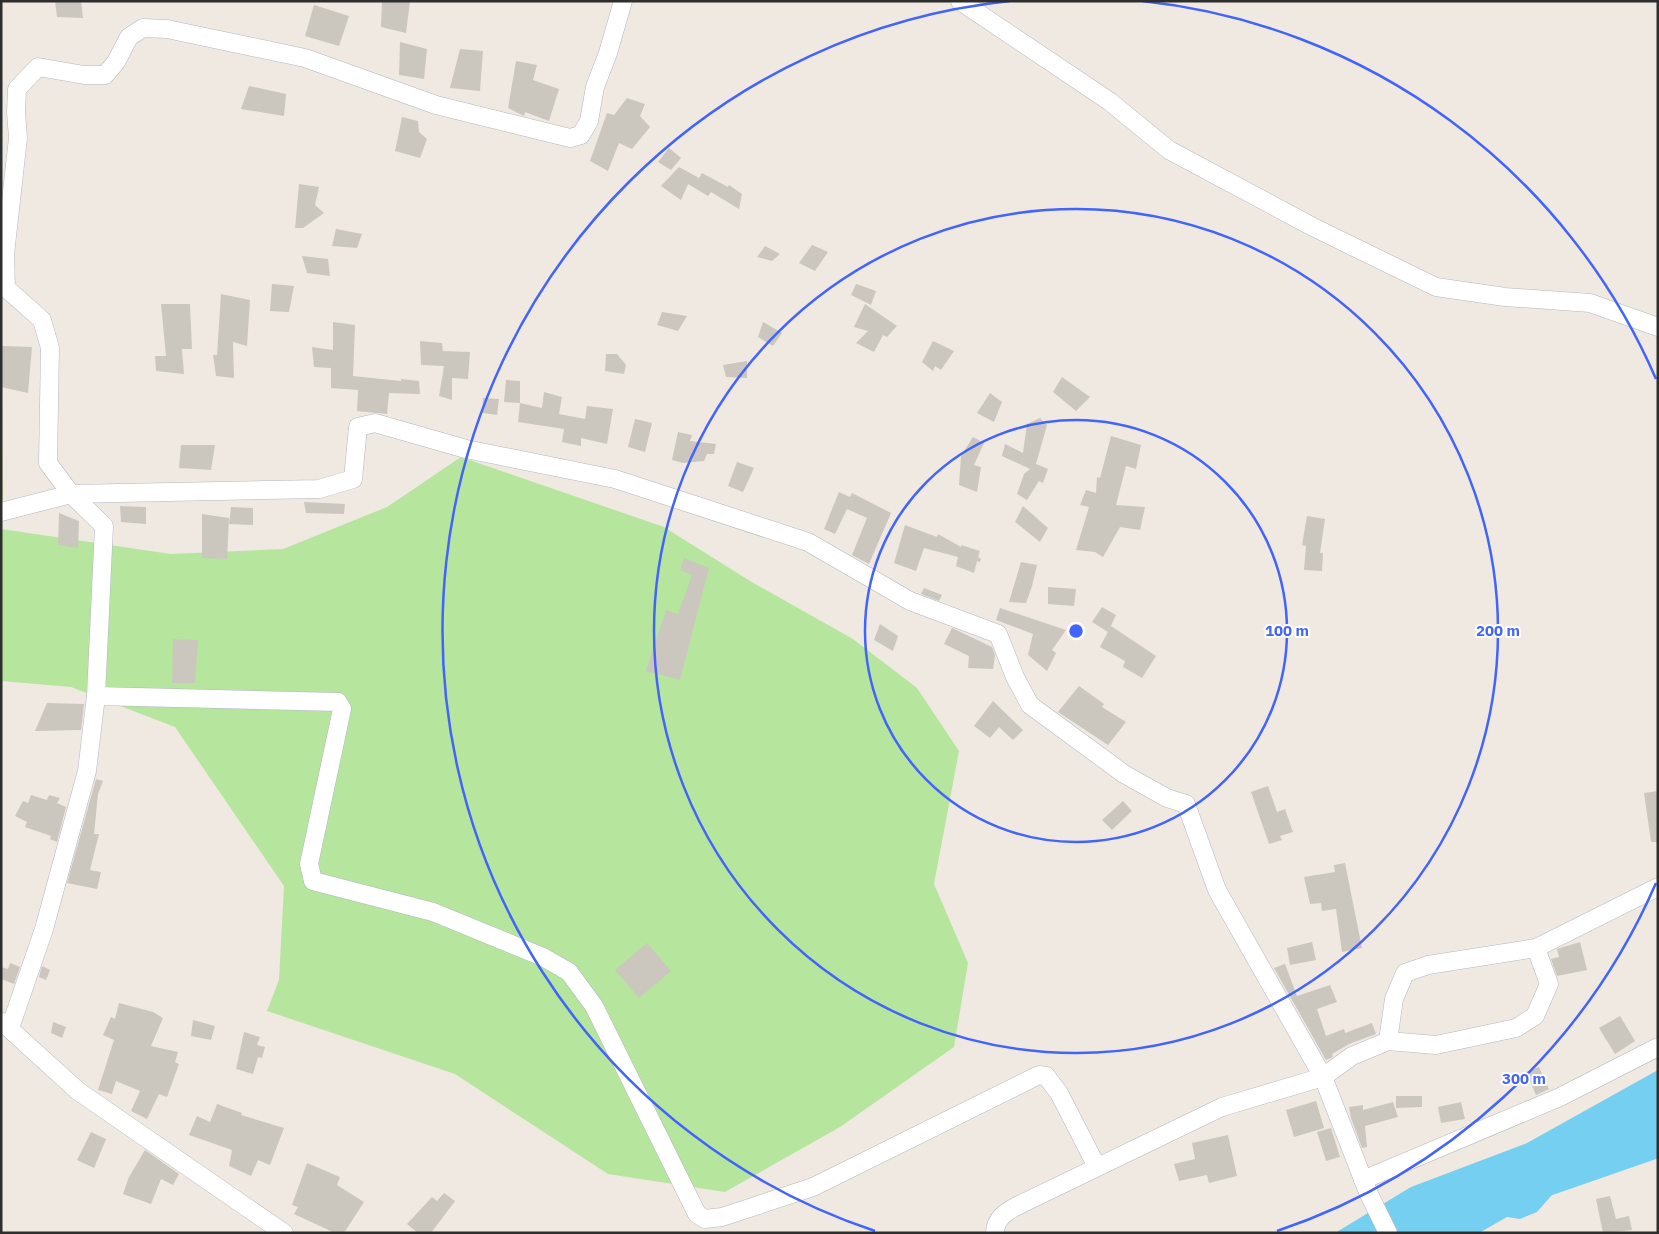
<svg xmlns="http://www.w3.org/2000/svg" width="1659" height="1234" font-family="'IBM Plex Sans',sans-serif">
<rect width="100%" height="100%" fill="#efe9e1"/>
<polygon fill="#b6e59e" points="461,457 664,527 750,581 853,639 917,688 959,751 934,884 968,963 954,1047 840,1127 725,1192 608,1174 455,1074 267,1011 279,980 284,886 175,727 71,687 1,681 1,529 171,554 283,549 387,507"/>
<polygon fill="#c9ec9a" points="1,303 3,500 1,501"/>
<polygon fill="#75cff0" points="1658,1070 1658,1143 1583,1172 1551,1196 1537,1212 1520,1219 1507,1217 1479,1233 1335,1233 1411,1187 1527,1143"/>
<g fill="none" stroke-linecap="round" stroke-linejoin="round">
<polyline stroke="#75cff0" stroke-width="25" points="1552,1182 1658,1145"/>
</g>
<g fill="#cbc7bf">
<polygon points="55,1 81,1 83,18 57,17"/>
<polygon points="382,1 410,1 406,33 381,27"/>
<polygon points="314,5 349,16 339,46 305,36"/>
<polygon points="400,42 427,49 424,79 399,75"/>
<polygon points="460,49 483,51 480,91 450,88"/>
<polygon points="516,61 537,65 533,80 559,89 549,121 525,112 524,116 508,108"/>
<polygon points="249,86 286,94 284,116 241,109"/>
<polygon points="627,98 645,104 640,116 650,127 632,149 619,143 608,171 590,161 607,113 614,115"/>
<polygon points="402,117 418,121 419,132 427,139 420,158 395,151"/>
<polygon points="669,148 681,158 671,170 658,162"/>
<polygon points="679,167 699,178 702,173 728,187 729,185 742,194 739,209 711,192 708,196 688,184 681,200 661,186"/>
<polygon points="299,184 319,187 315,205 324,213 303,228 295,228"/>
<polygon points="336,229 362,234 357,248 332,246"/>
<polygon points="812,245 828,252 815,271 799,263"/>
<polygon points="765,246 780,254 772,261 757,257"/>
<polygon points="302,256 328,259 330,276 307,273"/>
<polygon points="272,284 294,286 289,312 270,311"/>
<polygon points="856,284 876,291 871,305 851,295"/>
<polygon points="221,294 250,300 247,346 233,342 234,378 216,376 213,355 217,355"/>
<polygon points="161,304 190,304 192,349 182,349 184,374 156,371 155,356 166,356"/>
<polygon points="865,304 897,326 887,337 883,335 874,352 856,343 868,331 854,327"/>
<polygon points="662,312 687,316 678,331 657,325"/>
<polygon points="333,322 355,325 353,376 401,381 401,379 419,381 420,394 389,393 387,414 357,411 358,390 331,388 331,368 314,367 312,347 333,350"/>
<polygon points="763,322 782,333 773,346 758,337"/>
<polygon points="420,341 442,343 443,351 470,352 468,379 452,378 452,400 439,396 444,366 421,365"/>
<polygon points="933,341 954,351 941,370 935,366 933,371 922,362"/>
<polygon points="2,346 32,347 28,393 1,387"/>
<polygon points="606,354 617,354 626,365 624,374 605,371"/>
<polygon points="747,361 747,378 726,377 723,365"/>
<polygon points="1062,377 1090,397 1076,411 1053,392"/>
<polygon points="506,380 520,381 520,403 504,402"/>
<polygon points="544,392 562,397 559,414 585,419 587,406 613,409 607,444 581,438 581,446 562,442 564,429 518,422 520,403 542,408"/>
<polygon points="990,393 1002,402 994,422 977,413"/>
<polygon points="483,398 499,399 497,415 482,413"/>
<polygon points="1040,418 1047,425 1036,464 1048,469 1043,483 1039,481 1027,500 1017,494 1024,474 1030,469 1002,456 1005,444 1023,453 1027,424"/>
<polygon points="635,419 652,423 645,452 628,447"/>
<polygon points="678,432 692,435 690,441 716,444 714,454 707,454 704,461 683,463 672,460"/>
<polygon points="1111,436 1141,445 1136,469 1126,466 1116,505 1145,507 1140,530 1120,527 1103,557 1095,552 1076,550 1089,507 1080,505 1086,490 1096,493 1097,477 1100,478"/>
<polygon points="973,437 984,443 974,465 981,467 977,492 959,485 961,456"/>
<polygon points="181,445 215,445 211,470 179,468"/>
<polygon points="737,462 754,468 743,492 728,486"/>
<polygon points="839,492 850,497 852,493 891,513 869,564 852,555 867,518 847,509 835,534 824,529"/>
<polygon points="304,502 345,504 344,514 306,513"/>
<polygon points="120,506 146,507 146,524 121,522"/>
<polygon points="1023,506 1048,528 1040,542 1015,522"/>
<polygon points="231,507 253,508 253,525 229,524"/>
<polygon points="59,513 79,521 78,548 58,545"/>
<polygon points="202,514 229,518 227,559 202,558"/>
<polygon points="1307,516 1325,519 1320,553 1323,553 1322,571 1304,570 1306,546 1302,545"/>
<polygon points="905,525 937,537 938,534 961,547 961,545 980,551 978,557 981,559 980,562 977,561 974,573 956,566 958,557 924,548 916,571 894,563"/>
<polygon points="684,558 709,568 680,680 646,671 666,610 678,614 692,575 680,570"/>
<polygon points="1021,562 1037,565 1032,586 1026,603 1009,602"/>
<polygon points="1048,587 1076,589 1074,606 1048,604"/>
<polygon points="924,588 942,595 939,601 921,594"/>
<polygon points="1102,607 1116,615 1108,632 1092,622"/>
<polygon points="1000,608 1066,630 1052,650 1056,653 1047,671 1028,655 1033,634 996,620"/>
<polygon points="880,624 898,636 893,651 874,640"/>
<polygon points="1111,626 1156,656 1142,678 1123,667 1125,661 1100,647"/>
<polygon points="952,628 992,647 995,655 993,669 968,668 969,656 944,644"/>
<polygon points="173,639 198,640 195,683 172,683"/>
<polygon points="1079,686 1104,704 1102,707 1126,722 1108,745 1058,712"/>
<polygon points="993,701 1023,730 1013,740 999,727 990,738 974,726"/>
<polygon points="47,703 84,704 81,730 35,731"/>
<polygon points="96,779 103,781 98,794 94,834 99,834 90,870 101,872 97,889 67,883"/>
<polygon points="1268,786 1277,812 1285,809 1293,832 1280,836 1282,840 1269,844 1251,792"/>
<polygon points="1658,791 1658,842 1651,842 1644,793"/>
<polygon points="31,795 47,800 49,795 60,798 57,803 66,807 57,842 50,839 51,836 25,827 27,822 15,816 23,801 28,803"/>
<polygon points="1123,801 1132,811 1112,830 1102,820"/>
<polygon points="1345,863 1362,948 1342,952 1336,909 1322,911 1321,903 1310,904 1304,877 1335,872 1334,865"/>
<polygon points="1312,942 1316,960 1290,965 1287,948"/>
<polygon points="1580,942 1587,970 1557,976 1551,959 1559,957 1557,949"/>
<polygon points="647,943 671,971 639,998 615,970"/>
<polygon points="10,963 20,967 14,984 1,979 1,967 8,969"/>
<polygon points="1285,964 1297,996 1330,985 1337,1002 1317,1009 1326,1036 1344,1029 1345,1033 1372,1023 1376,1034 1349,1044 1332,1054 1333,1057 1326,1060 1274,968"/>
<polygon points="42,966 50,970 46,980 39,977"/>
<polygon points="119,1003 153,1012 163,1018 151,1046 178,1052 175,1062 179,1064 167,1097 159,1094 147,1119 131,1111 140,1091 116,1081 112,1094 98,1090 114,1040 103,1035 111,1017 115,1019"/>
<polygon points="1620,1016 1635,1041 1615,1054 1599,1028"/>
<polygon points="193,1020 215,1026 211,1040 191,1036"/>
<polygon points="53,1022 66,1027 62,1038 51,1033"/>
<polygon points="244,1032 260,1037 257,1045 265,1047 262,1058 258,1057 253,1074 236,1069"/>
<polygon points="1539,1067 1549,1089 1536,1095 1526,1072"/>
<polygon points="1396,1096 1422,1096 1422,1107 1396,1108"/>
<polygon points="1316,1101 1324,1128 1294,1137 1286,1110"/>
<polygon points="1393,1102 1398,1117 1365,1126 1367,1147 1362,1148 1351,1118 1349,1107 1363,1105 1363,1110"/>
<polygon points="1461,1102 1465,1119 1441,1123 1438,1107"/>
<polygon points="217,1104 242,1113 241,1115 284,1128 270,1165 258,1160 251,1176 229,1166 232,1150 189,1135 197,1116 210,1122"/>
<polygon points="1331,1128 1340,1157 1326,1161 1317,1132"/>
<polygon points="91,1132 106,1139 94,1168 77,1160"/>
<polygon points="1228,1135 1237,1176 1209,1183 1207,1175 1179,1181 1174,1164 1195,1159 1192,1143"/>
<polygon points="145,1150 179,1174 173,1185 161,1179 151,1204 123,1194 129,1177"/>
<polygon points="307,1163 340,1177 337,1185 364,1202 344,1233 335,1233 294,1214 298,1207 292,1205"/>
<polygon points="444,1193 455,1201 431,1233 418,1233 407,1224 432,1197 437,1201"/>
<polygon points="1610,1196 1616,1219 1629,1216 1632,1230 1603,1233 1596,1199"/>
</g>
<g fill="none" stroke-linecap="round" stroke-linejoin="round">
<g stroke="#b4b7c1" stroke-width="19">
<g id="minor">
<polyline points="960,1 1109,101 1169,150 1313,227 1436,287 1505,297 1590,303 1658,327"/>
<polyline points="1,512 71,494 319,489 353,479 358,427 375,423 466,449 615,479 808,542 910,601 998,634 1015,677 1030,705 1124,774 1167,798 1186,804 1217,890 1323,1077 1368,1192 1388,1233"/>
<polyline points="96,696 338,702 342,709 309,864 313,881 433,912 543,957 569,972 594,1006 697,1214 705,1219 722,1217 813,1187 1039,1075 1046,1076 1059,1093 1097,1167"/>
<polyline points="2,1022 78,1091 284,1233"/>
<polyline points="10,1028 44,929 87,771 96,696 104,526 71,494 48,463 50,348 42,320 6,288 5,254 18,138 16,112 17,89 38,67 84,75 105,75 116,62 129,37 143,28 167,29 305,58 436,105 570,138 581,135 589,121 595,87 608,53 623,1"/>
<polyline points="1388,1041 1394,999 1405,973 1428,965 1536,948"/>
<polyline points="1363,1180 1560,1097 1658,1047"/>
<path d="M995,1233C995,1218 1007,1211 1019,1205L1222,1107L1323,1077L1352,1056L1388,1041L1436,1045L1516,1028L1535,1016L1549,984L1536,948L1658,887"/>
</g>
</g>
<use href="#minor" stroke="#fff" stroke-width="18"/>
</g>
<g fill="none" stroke="#4264fb" stroke-width="2.5">
<circle cx="1076" cy="631" r="211"/>
<circle cx="1076" cy="631" r="422"/>
<path d="M1656 883A633 633 0 0 1 1277 1231M875 1231A633 633 0 0 1 1010 1M1142 1A633 633 0 0 1 1656 379"/>
</g>
<circle cx="1076" cy="631" r="8" fill="#4264fb" stroke="#fff" stroke-width="2.5"/>
<g font-size="15" text-anchor="middle" font-weight="bold" fill="#4264fb" stroke="#fff" stroke-width="4" stroke-linejoin="round" paint-order="stroke">
<text x="1287" y="636">100 m</text>
<text x="1498" y="636">200 m</text>
<text x="1524" y="1084">300 m</text>
</g>
<rect width="1659" height="1234" fill="none" stroke="#2e2e2e" stroke-width="5"/>
</svg>
